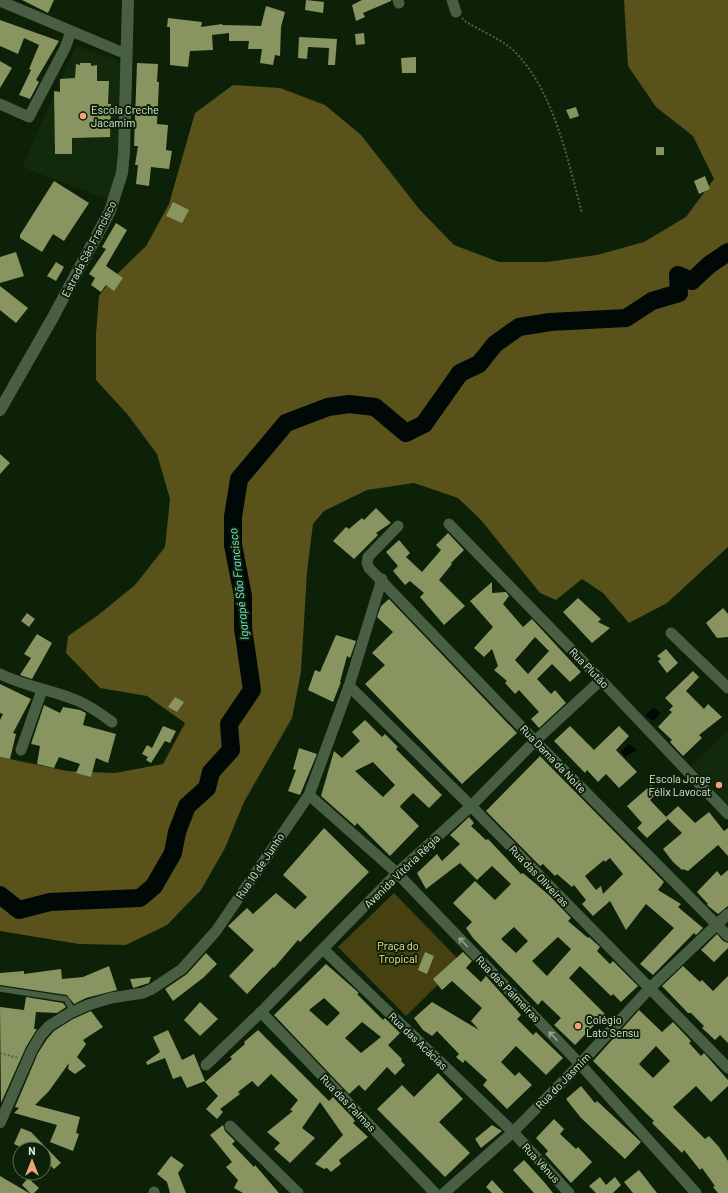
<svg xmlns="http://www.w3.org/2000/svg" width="728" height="1193" font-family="Barlow,sans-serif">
<rect width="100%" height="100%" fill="#0d2008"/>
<g fill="#12290b">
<polygon points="76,46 115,59 120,65 122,167 109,200 22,167"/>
<polygon points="728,731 728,806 691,765"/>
</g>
<polygon fill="#474011" points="394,893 461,962 406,1016 338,947"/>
<polygon fill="#59521b" points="624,0 728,0 728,547 667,603 629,623 603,593 582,579 556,600 540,593 481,520 458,498 414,483 367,490 324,511 313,524 307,572 301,672 292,718 244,802 225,848 201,890 167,925 126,945 79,944 0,931 0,757 67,771 115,773 163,764 185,723 147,696 100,688 66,653 68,636 97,616 135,585 165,547 170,499 157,454 128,415 96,380 96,334 99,296 110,281 146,246 169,204 195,113 233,85 280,88 325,105 361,135 420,210 454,245 499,262 547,262 597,255 644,242 686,217 714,179 693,136 656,107 628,66"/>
<g fill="#000906">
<polygon points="654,708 661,713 653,721 645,715"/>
<polygon points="629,744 637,750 625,757 621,752"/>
</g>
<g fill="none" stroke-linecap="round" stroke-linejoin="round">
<polyline stroke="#000906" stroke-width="18" points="0,895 19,910 50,902 140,898 154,886 173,853 177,832 187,806 207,788 211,772 231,750 229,724 252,690 243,628 243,596 233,545 233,517 239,479 286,423 328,407 349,404 375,407 406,433 424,424 460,373 479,364 495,344 519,327 550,322 626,318 652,301 679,293 678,275 692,281 709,265 728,252"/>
</g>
<g fill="#889561" fill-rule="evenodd">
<polygon points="22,0 54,0 48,13"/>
<polygon points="306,0 324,2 323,13 305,10"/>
<polygon points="362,0 391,0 391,1 363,13 365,17 356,21 352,5"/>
<polygon points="266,6 285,12 281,27 280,56 275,55 273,65 260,63 262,49 248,49 249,41 229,41 229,33 212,35 213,50 190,51 188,67 170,65 170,27 167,27 168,18 202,22 201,27 222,24 222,25 261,26"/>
<polygon points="0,20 59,41 36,80 39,82 30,99 19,95 31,70 29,69 39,45 24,38 18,54 0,46"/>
<polygon points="364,33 365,44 356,45 355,34"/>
<polygon points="299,37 337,39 335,65 328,65 329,48 308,47 307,59 298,58"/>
<polygon points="416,57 416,73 402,73 401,58"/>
<polygon points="0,61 12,68 0,88"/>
<polygon points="80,63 91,63 91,66 97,65 97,81 109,81 108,104 111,104 110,137 72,138 72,154 55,154 54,91 60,92 60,79 75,78 76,64 80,65"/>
<polygon points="137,63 158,64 157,82 159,82 157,124 168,125 166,150 172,151 169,169 151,167 149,186 136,184 138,165 135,165 138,146 134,146"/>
<polygon points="576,107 579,116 570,119 566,110"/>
<rect x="656" y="147" width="8" height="8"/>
<polygon points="705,176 710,189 699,194 694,181"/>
<polygon points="54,181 89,203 64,241 53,234 42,252 20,238 20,235"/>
<polygon points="173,202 189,210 182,223 166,216"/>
<polygon points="116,223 127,230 106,266 123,278 114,291 106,285 101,292 91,285 95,278 89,274 106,249 102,247"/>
<polygon points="16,252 24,276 0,283 0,257"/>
<polygon points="56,262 64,267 56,281 47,276"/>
<polygon points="0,286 28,308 16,323 0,310"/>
<polygon points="0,454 10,463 0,474"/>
<polygon points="376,508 391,523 376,533 378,535 354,559 333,541 346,527 349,529 362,518 364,520"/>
<polygon points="448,533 464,550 451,563 452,564 439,580 465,606 444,625 420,597 424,593 410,581 405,585 393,571 398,566 386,552 399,540 410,553 406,557 422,572 441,550 436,545"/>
<path d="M492,582V593L506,592L509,596L503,604L523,627L532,619L581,672L570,682L552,664L537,679L551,694L555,690L566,703L539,728L531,719L539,712L519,690L515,694L505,683L507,681L494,670L498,666L492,649L484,657L474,648L493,627L470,601ZM535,637L549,651L528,674L515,660Z"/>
<polygon points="578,598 601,619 598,622 610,628 592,643 563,612"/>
<polygon points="389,599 517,733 462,784 365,684 385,665 372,653 393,632 377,617 381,606"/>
<polygon points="723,608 728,614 728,637 717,638 706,623"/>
<polygon points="27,613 35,619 29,627 21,621"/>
<polygon points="37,634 52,643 32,679 20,675 31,658 24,654"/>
<polygon points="336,635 356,641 350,658 347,656 340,682 341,682 333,702 308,690 315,670 320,672"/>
<polygon points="666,649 678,663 667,673 658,661 661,659 657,656"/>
<polygon points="693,671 699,677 686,691 704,709 708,704 722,717 699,735 702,738 683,756 670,742 672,740 658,727 672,712 669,710 673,706 665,698"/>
<polygon points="0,684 31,699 13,733 16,734 10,759 0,757 0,720 3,714 0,713"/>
<polygon points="175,697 184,702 177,712 168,707"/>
<polygon points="44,705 60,713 63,707 80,710 86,713 83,725 116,734 108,763 96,758 91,777 76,773 80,764 59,757 54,768 37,764 40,746 31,744"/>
<path d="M365,720L382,737L385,734L398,747L396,749L442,795L429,808L413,793L401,805L400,807L419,826L390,856L357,823L355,826L321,796L334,751L342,758L360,741L352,732ZM373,762L395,785L383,797L355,771Z"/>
<polygon points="163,726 176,731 170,743 165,741 151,763 146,760 148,757 142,754 147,745 152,748"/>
<polygon points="570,726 594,750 619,726 629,736 616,750 637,772 619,788 606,774 598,782 587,770 585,773 554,741"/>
<polygon points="299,748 317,754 300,795 288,791 296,770 293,769"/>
<path d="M540,756L664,882L658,890L681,904L678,907L703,928L696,935L694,933L653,975L640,964L674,928L646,904L626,930L610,901L593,916L582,904L586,900L574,885L572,887L557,874L555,876L543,864L540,866L486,811ZM610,858L623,874L603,894L601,886L596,890L585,876L604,860L605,862Z"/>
<polygon points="651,785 658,792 650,800 668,819 647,838 637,828 642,823 627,806"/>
<polygon points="678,806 695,823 709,812 724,831 728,828 728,856 718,845 688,871 683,869 682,870 673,862 663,849 682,833 666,817"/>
<path d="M469,817L474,823L471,826L486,840L488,839L521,874L523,873L550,896L571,918L568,921L588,938L589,937L600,947L597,951L610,964L613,961L638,986L621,1002L613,994L611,996L580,966L569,978L605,1014L575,1045L554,1025L561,1018L542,1000L538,1005L473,938L466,928L472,922L453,903L475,881L495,900L511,884L492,866L477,880L460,863L426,889L417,873L437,854L442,861L460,844L450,835ZM514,927L528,941L516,953L501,939ZM558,937L571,949L547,976L532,961Z"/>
<polygon points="324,828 369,872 300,942 298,940 274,968 273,967 247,994 229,976 254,950 228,926 247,908 253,914 276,893 295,909 307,897 283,875"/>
<polygon points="728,870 728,906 718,914 707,905 708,904 697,892 717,871 721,876"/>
<polygon points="717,934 723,941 728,943 728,948 714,962 701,950"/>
<polygon points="425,952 434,956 427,974 418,970"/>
<polygon points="463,952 472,961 466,968 481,982 486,976 521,1015 517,1019 533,1035 536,1032 563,1058 546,1075 516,1046 501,1062 515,1076 519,1072 532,1085 507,1109 483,1085 487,1080 465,1060 463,1063 456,1057 459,1054 437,1031 432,1036 423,1030 414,1018 432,1002 479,1030 471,1021 482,1008 452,981 442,990 433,979"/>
<polygon points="206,953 217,964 203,978 173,1001 165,989 187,974"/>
<path d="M326,964L359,993L357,994L383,1020L385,1018L400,1033L388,1045L402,1059L401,1061L405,1065L395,1075L387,1067L365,1091L359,1085L349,1094L274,1015ZM324,998L340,1013L327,1026L309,1010ZM362,1022L381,1037L361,1053L345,1038Z"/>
<polygon points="109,966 117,990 86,998 74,1004 67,995 0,985 0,973 24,971 24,974 61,969 62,979 83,977"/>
<polygon points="683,966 700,982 702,980 713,991 728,976 728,1043 720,1035 715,1040 702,1028 704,1026 691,1013 688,1013 662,986"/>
<polygon points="151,977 149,983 133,988 130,979"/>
<polygon points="26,997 63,1003 66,1007 57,1013 36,1012 34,1029 37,1029 26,1047 1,1103 0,1007 24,1010"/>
<polygon points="200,1002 218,1019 200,1036 184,1020"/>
<path d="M639,1010L662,1032L673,1022L691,1041L689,1043L701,1056L704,1053L728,1080V1086L711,1102L696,1086L673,1107L705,1139L709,1136L719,1147L728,1161V1193H718L713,1187L715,1186L702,1168L700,1170L684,1150L682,1153L652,1123L654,1121L593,1061ZM656,1046L670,1061L653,1078L639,1064Z"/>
<polygon points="91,1011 103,1027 83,1040 86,1044 77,1057 86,1066 75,1074 68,1069 69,1063 49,1091 35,1105 80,1117 76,1133 79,1134 73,1151 50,1142 57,1125 14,1113 19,1108 15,1107 38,1053 47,1039 54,1031 73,1019"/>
<polygon points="168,1030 182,1060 194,1054 205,1081 187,1088 181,1076 173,1079 165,1058 147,1065 146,1062 160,1052 153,1037"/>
<polygon points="258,1030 329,1101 333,1097 353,1118 355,1121 353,1123 368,1137 339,1160 341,1164 331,1172 327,1168 324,1169 315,1164 343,1135 320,1102 302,1128 315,1138 290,1163 274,1149 280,1143 267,1132 293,1111 290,1110 298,1100 271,1074 258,1087 252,1081 238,1092 240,1094 220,1109 223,1112 217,1119 206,1109 218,1096 205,1082 232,1059 230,1057 245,1044 244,1042"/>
<polygon points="438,1073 463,1099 439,1122 470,1153 445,1177 377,1109 402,1085 414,1097"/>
<polygon points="581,1086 595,1103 597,1101 641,1142 625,1159 581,1118 566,1099"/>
<polygon points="554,1119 564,1129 560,1134 576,1149 578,1147 592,1162 571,1183 545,1154 548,1151 536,1138"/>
<polygon points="223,1125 225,1131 235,1141 232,1144 254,1167 255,1165 279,1193 243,1193 234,1188 238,1180 226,1167 232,1162 210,1135"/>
<polygon points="492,1125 502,1131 481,1148 475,1139"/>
<polygon points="21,1128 31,1132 61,1163 54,1169 44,1159 44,1149 25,1149 14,1144"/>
<polygon points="171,1156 184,1165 178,1173 186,1193 170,1193 167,1182 157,1174"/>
<polygon points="524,1160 545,1183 553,1193 534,1193 513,1170"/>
<polygon points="639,1170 657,1193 633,1193 624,1182"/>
<polygon points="0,1176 29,1193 0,1193"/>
<polygon points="600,1177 606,1185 615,1177 621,1185 613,1193 596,1193 589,1186"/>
<polygon points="28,1178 39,1188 34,1193 30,1193 22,1185"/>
<polygon points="492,1180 504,1193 492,1193 486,1187"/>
</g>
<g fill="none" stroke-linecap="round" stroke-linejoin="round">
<g stroke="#4f604a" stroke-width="2" stroke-dasharray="2 2" stroke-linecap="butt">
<path d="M462,18L466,22C483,32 504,40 518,55C555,96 568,161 582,213"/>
<polyline points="0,1053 18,1058"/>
</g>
<polyline stroke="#495f44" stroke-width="5.5" points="0,989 66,999 73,1011"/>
<g stroke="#495f44" stroke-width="11">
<polyline points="398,0 399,3"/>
<polyline points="452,0 456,12"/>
<polyline points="0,1 126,54"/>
<polyline points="0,104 29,117 65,48 71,32"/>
<polyline points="449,524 601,680 728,814"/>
<polyline points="398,526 368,557 367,563 369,568 535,741 728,936"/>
<polyline points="671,633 728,688"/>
<path d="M0,674C24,686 51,690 76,700C89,705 101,714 112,722"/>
<polyline points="349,686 471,806 728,1068"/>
<polyline points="21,750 42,690"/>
<polyline points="309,795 397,873 580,1064 696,1193"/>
<polyline points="323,949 513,1132 569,1193"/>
<polyline points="261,1012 435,1193"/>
<polyline points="206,1065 261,1012 397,873 471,806 535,741 601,680"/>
<polyline points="0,1123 32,1050 41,1035 49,1026 70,1013 88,1005 111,998 143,993 152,989 182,969 216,931 309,795 349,686 382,579"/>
<polyline points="230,1126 298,1193"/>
<polyline points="154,1192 154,1193"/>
<polyline points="444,1193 513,1132 580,1064 649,989 728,914"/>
</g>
<polyline stroke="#495f44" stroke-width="12" points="0,410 52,319 110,211 122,173 124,153 128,0"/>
</g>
<defs><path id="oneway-shaft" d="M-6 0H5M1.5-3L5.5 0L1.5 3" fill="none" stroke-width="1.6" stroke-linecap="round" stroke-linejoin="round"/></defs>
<g stroke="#92a48e">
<use href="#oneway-shaft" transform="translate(463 942) rotate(-134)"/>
<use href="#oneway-shaft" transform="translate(553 1036) rotate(-134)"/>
</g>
<g fill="#f2a17e" stroke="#0d2008" stroke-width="1.5">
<circle cx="83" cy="116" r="4"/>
<circle cx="719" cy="785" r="4"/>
<circle cx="578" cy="1026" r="4"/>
</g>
<g text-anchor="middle" stroke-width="4" stroke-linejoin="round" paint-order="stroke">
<g font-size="11" fill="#dbe8d8" stroke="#0d2008" text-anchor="start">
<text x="91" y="114">Escola Creche<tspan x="91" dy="13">Jacamim</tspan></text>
<text x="711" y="783" text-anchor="end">Escola Jorge<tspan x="711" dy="13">Félix Lavocat</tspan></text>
<text x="586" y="1024">Colégio<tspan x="586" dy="13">Lato Sensu</tspan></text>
</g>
<g font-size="11" fill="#dbe8d8" stroke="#0d2008">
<text transform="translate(89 249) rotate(-63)" y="4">Estrada São Francisco</text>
<text transform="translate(589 668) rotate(46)" y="4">Rua Plutão</text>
<text transform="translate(553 759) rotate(46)" y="4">Rua Dama da Noite</text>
<text transform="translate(260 866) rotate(-56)" y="4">Rua 10 de Junho</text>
<text transform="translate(402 871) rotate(-44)" y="4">Avenida Vitória Régia</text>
<text transform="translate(539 876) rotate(46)" y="4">Rua das Oliveiras</text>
<text transform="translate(508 989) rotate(46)" y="4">Rua das Palmeiras</text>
<text transform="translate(418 1041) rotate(44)" y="4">Rua das Acácias</text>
<text transform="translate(563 1081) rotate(-46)" y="4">Rua do Jasmim</text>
<text transform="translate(348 1103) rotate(46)" y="4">Rua das Palmas</text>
<text transform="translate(541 1163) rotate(47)" y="4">Rua Vênus</text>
</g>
<g font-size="11" fill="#f3e794" stroke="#0d2008">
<text x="398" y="950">Praça do<tspan x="398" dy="13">Tropical</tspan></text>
</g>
<g font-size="12" font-style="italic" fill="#7ee8d1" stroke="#0d2008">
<text transform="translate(239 584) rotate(-96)" y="4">Igarapé São Francisco</text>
</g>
</g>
<g transform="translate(32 1161)"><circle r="19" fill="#0d2008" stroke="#5f705b"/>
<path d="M0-3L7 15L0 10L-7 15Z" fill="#f2a17e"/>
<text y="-6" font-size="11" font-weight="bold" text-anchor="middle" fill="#dbe8d8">N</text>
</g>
</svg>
